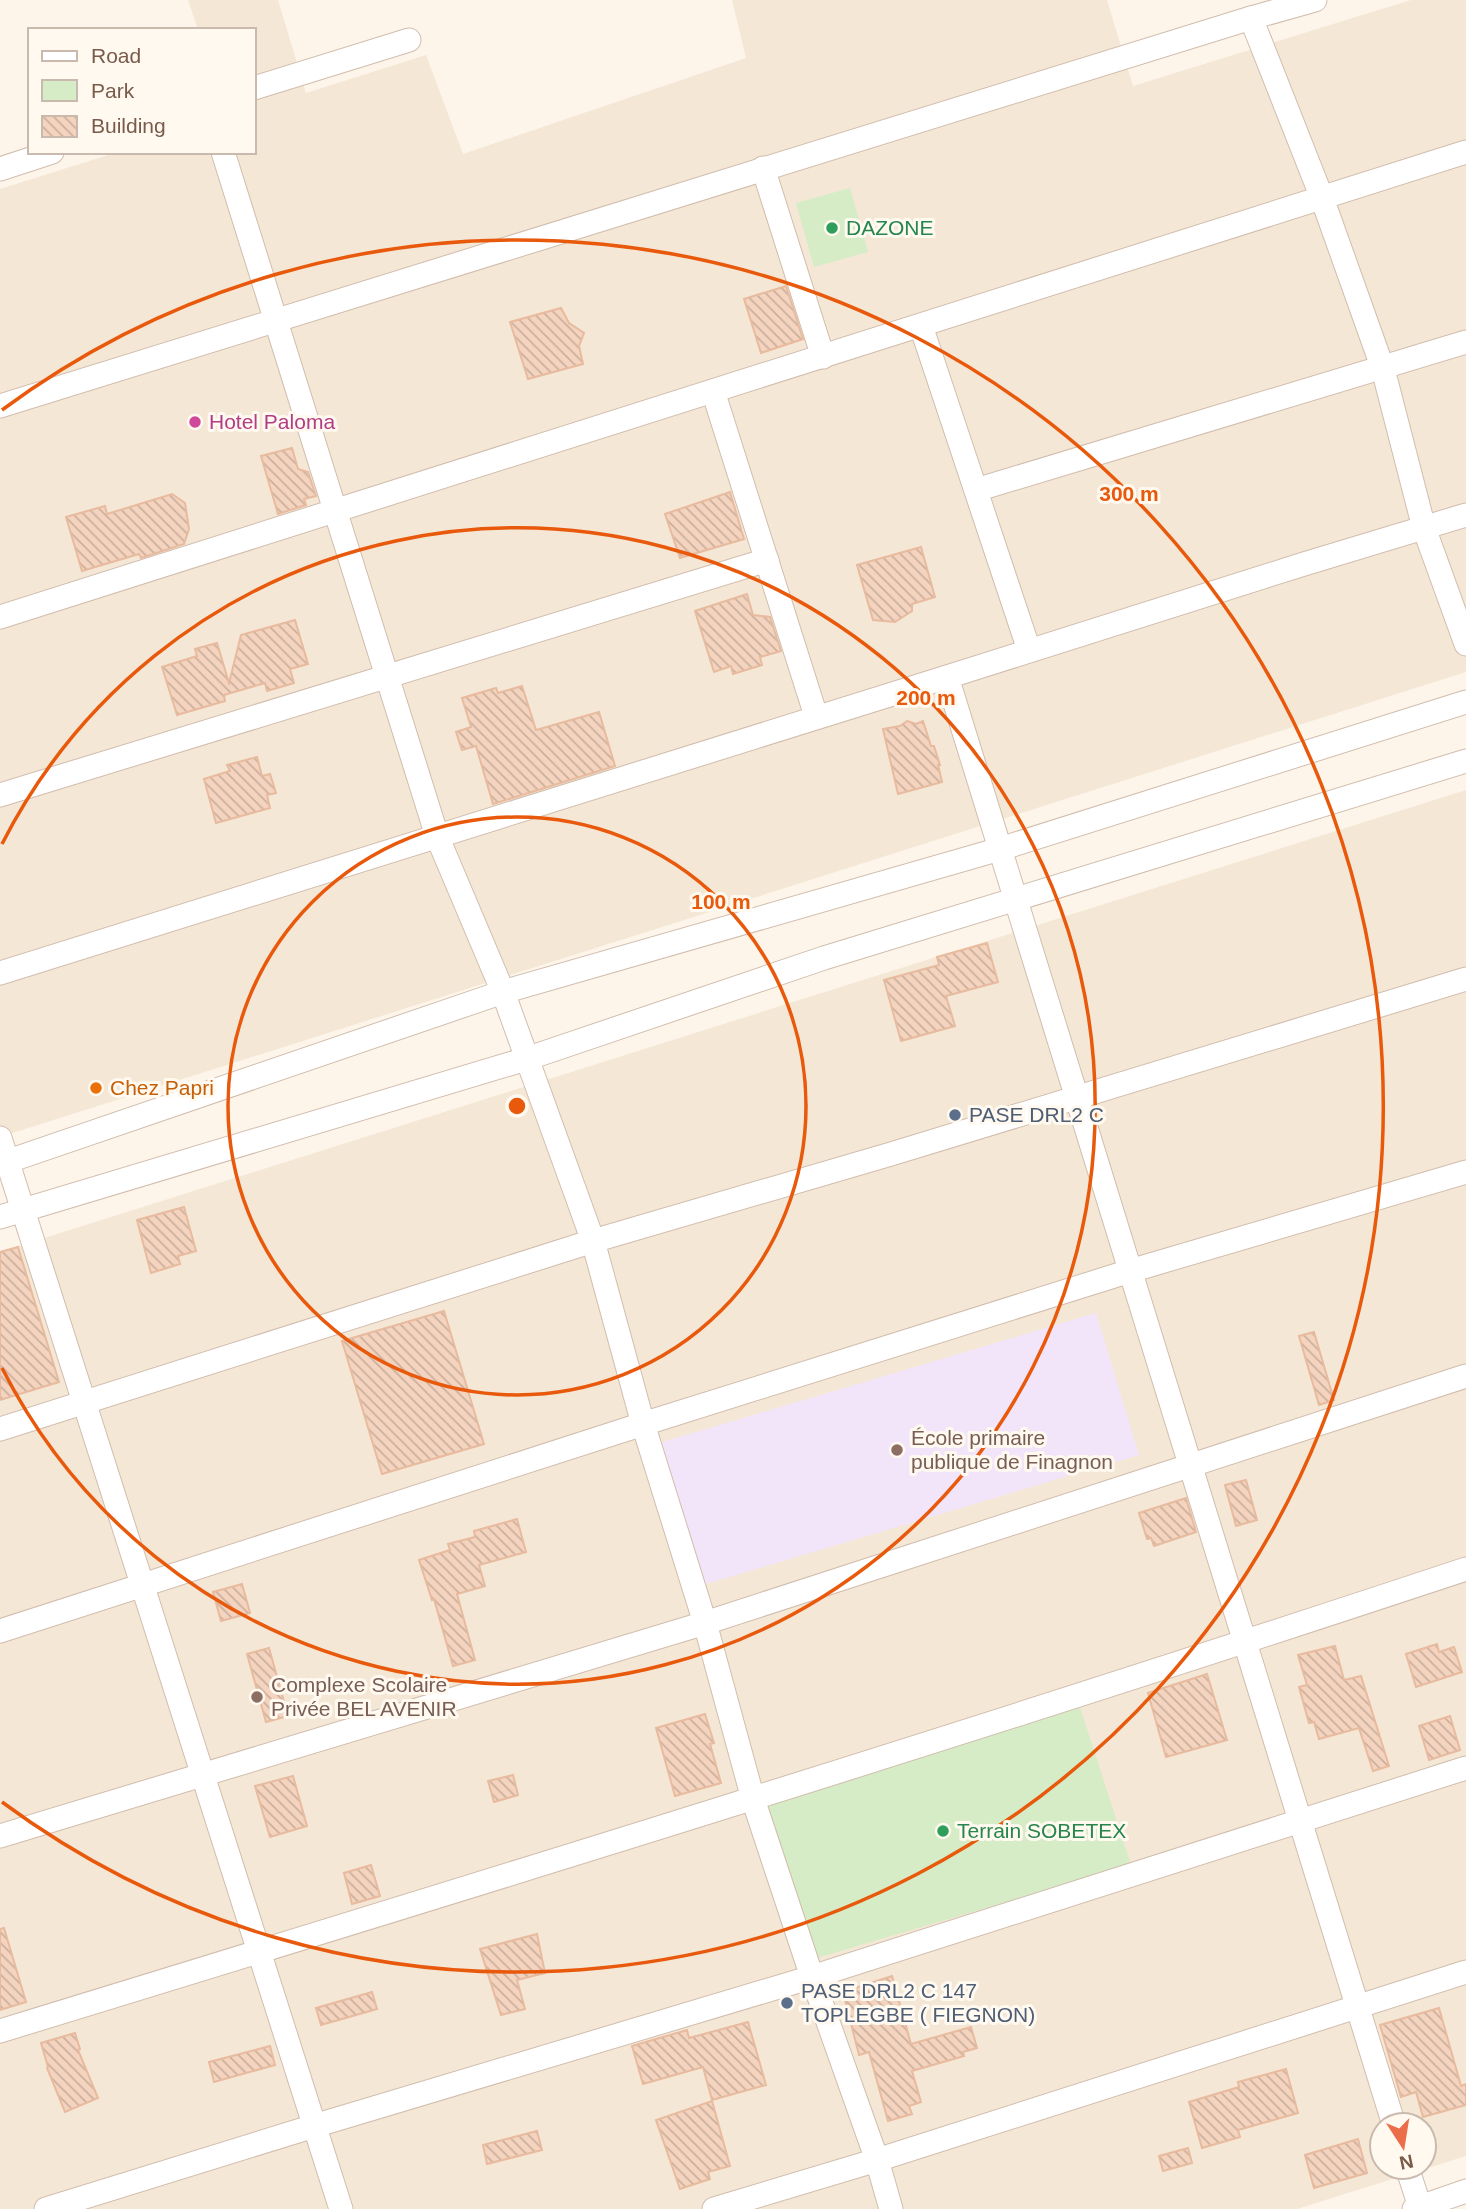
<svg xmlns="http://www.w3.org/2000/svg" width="1466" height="2209" font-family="Arial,sans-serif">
<defs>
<pattern id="building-back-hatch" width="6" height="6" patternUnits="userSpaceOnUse" patternTransform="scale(1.75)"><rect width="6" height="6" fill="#f4d4bf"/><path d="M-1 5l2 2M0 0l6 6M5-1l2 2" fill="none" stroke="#cbaf9d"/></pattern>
</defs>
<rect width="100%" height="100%" fill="#fdf5e9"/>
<g fill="#f5e7d6" fill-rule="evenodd">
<polygon points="188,0 278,0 306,93 426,55 463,154 746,58 732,0 1107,0 1133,86 1411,0 1466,0 1466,672 0,1137 0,189 118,152 254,152 254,30 198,30"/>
<path d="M1466,790V2156L1297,2209H0V1252ZM1382,2125H1424V2167H1382Z"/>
</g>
<polygon fill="#f2e5fa" points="1096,1313 1139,1455 699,1586 656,1444"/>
<g fill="#d5ecc6">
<polygon points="850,188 868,252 814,267 796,203"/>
<polygon points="1079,1704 1131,1865 807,1961 755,1797"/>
</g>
<g fill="url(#building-back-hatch)" stroke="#e8ba9e" stroke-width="2">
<polygon points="786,286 803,339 761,353 744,299"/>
<polygon points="561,308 569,323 584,333 579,346 583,364 528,379 510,322"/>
<polygon points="292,448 298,469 308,472 316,496 304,499 306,505 278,514 261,456"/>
<polygon points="730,492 744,539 680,558 665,514"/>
<polygon points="172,494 185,503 189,529 184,544 141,558 139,554 82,571 66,517 105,506 107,514"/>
<polygon points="921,547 935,597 912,604 912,611 895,622 873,620 857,565"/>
<polygon points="747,594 753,615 770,617 781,651 760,657 762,665 733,674 731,666 714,672 695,611"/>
<polygon points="295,620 308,664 290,669 294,683 267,691 265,683 224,695 225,701 177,715 162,667 197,656 195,649 217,643 229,683 241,635"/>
<polygon points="522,686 536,730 599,712 615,766 493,804 476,746 462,750 456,732 471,727 462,698 496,688 498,693"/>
<polygon points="907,721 916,724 923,721 931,746 934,746 940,765 938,765 942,782 898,794 883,729 900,726"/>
<polygon points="257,757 262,776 270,774 276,793 267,795 270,808 216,823 204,779 230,771 227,765"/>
<polygon points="987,943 998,982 946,996 955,1026 901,1041 884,980 939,965 937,957"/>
<polygon points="184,1207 196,1251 178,1256 180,1264 151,1273 137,1220"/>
<polygon points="18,1247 59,1382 0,1400 0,1252"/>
<polygon points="444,1311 484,1444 382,1474 342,1341"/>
<polygon points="1314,1332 1334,1400 1319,1405 1299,1336"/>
<polygon points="1246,1480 1257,1520 1236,1526 1225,1485"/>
<polygon points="1186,1498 1196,1532 1154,1546 1151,1538 1147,1539 1139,1513"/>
<polygon points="517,1519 526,1552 479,1565 485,1586 457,1594 475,1660 453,1666 434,1599 432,1600 419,1560 450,1550 448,1544 475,1537 474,1531"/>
<polygon points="242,1584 250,1613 221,1621 213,1592"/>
<polygon points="1437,1644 1439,1652 1454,1647 1462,1672 1416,1687 1406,1654"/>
<polygon points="1335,1646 1344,1680 1361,1676 1389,1766 1373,1771 1359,1728 1319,1739 1314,1722 1309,1723 1299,1687 1307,1685 1298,1655"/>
<polygon points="269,1648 288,1716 266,1722 247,1654"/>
<polygon points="1207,1674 1227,1740 1166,1757 1148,1693"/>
<polygon points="705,1714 714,1743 710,1744 721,1783 675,1796 656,1728"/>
<polygon points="1450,1716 1460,1750 1429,1760 1419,1726"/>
<polygon points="513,1775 518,1795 494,1802 488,1781"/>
<polygon points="293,1776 307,1826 270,1837 255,1786"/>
<polygon points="371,1865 380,1896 352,1904 344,1873"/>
<polygon points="4,1928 26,2002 0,2010 0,1929"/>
<polygon points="537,1934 545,1973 517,1980 525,2009 501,2015 480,1949"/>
<polygon points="892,1976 911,2044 971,2027 977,2048 963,2052 964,2056 912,2071 921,2102 909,2106 912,2114 888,2121 869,2052 859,2055 843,1992"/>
<polygon points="372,1992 377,2009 321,2025 316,2008"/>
<polygon points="1439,2008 1461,2086 1466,2084 1466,2105 1423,2117 1416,2092 1401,2097 1380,2025"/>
<polygon points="748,2022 766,2085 712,2100 703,2067 643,2084 632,2046 687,2030 689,2038"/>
<polygon points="75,2033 80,2049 78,2050 98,2098 65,2112 47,2068 48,2067 41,2043"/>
<polygon points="270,2046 275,2065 214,2082 209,2062"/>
<polygon points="1286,2069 1298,2113 1238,2130 1240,2137 1202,2148 1189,2102 1239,2087 1238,2082"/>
<polygon points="712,2101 730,2166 708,2172 710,2179 680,2189 656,2120"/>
<polygon points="537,2131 542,2150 487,2164 483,2145"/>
<polygon points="1358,2139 1367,2173 1314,2188 1305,2155"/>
<polygon points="1188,2148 1192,2163 1163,2171 1159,2156"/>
</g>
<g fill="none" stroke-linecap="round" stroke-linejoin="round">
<g stroke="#d1bdad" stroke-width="25">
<g id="minor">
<polyline points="1251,18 1322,198 1383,369 1424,528 1466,644"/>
<polyline points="254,88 409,40"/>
<polyline points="223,152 437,836 503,992 593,1241 643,1424 705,1623 753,1799 812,1977 877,2160 891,2209"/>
<polyline points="763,168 823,357"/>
<polyline points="0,169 52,152"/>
<polyline points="921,326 1029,650"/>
<polyline points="713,391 816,716"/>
<polyline points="0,406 1251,18 1315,0"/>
<polyline points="976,490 1466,342"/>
<polyline points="0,617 1466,152"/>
<polyline points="947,677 1394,2125"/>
<polyline points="0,795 767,560"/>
<polyline points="0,973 947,677 1304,564 1466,515"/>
<polyline points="0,1138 341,2209"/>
<polyline points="0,1164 503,992 1000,849 1466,702"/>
<polyline points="0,1217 526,1059 824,958 1466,761"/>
<polyline points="0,1429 593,1241 891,1154 1466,979"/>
<polyline points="0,1631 643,1424 1130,1271 1466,1172"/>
<polyline points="0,1836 705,1623 1466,1376"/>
<path d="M0,2031C490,1881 980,1730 1466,1569"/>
<polyline points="1407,2167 1420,2207"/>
<polyline points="46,2209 314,2126 812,1977 1466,1768"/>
<polyline points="714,2209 877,2160 1466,1972"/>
<polyline points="1414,2209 1466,2191"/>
</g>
</g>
<use href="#minor" stroke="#fff" stroke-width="23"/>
</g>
<g fill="none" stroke="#e8590c" stroke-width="3.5">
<circle cx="517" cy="1106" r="289"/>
<path d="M2 844A578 578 0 1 1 2 1368"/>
<path d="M2 410A866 866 0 1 1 2 1802"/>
</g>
<g fill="#2e9e5b" stroke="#fff9f0" stroke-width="2.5">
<circle cx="832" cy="228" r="7"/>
<circle cx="943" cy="1831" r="7"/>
</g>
<circle fill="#d1479c" stroke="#fff9f0" stroke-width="2.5" cx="195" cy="422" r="7"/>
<circle fill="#e8710a" stroke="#fff9f0" stroke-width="2.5" cx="96" cy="1088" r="7"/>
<g fill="#5c6f8a" stroke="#fff9f0" stroke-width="2.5">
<circle cx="955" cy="1115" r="7"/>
<circle cx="787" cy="2003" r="7"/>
</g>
<g fill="#8d6e63" stroke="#fff9f0" stroke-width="2.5">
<circle cx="897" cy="1450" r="7"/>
<circle cx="257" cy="1697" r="7"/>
</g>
<g text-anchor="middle" stroke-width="6" stroke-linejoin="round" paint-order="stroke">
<g font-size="21" fill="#27864d" stroke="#fff9f0" text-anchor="start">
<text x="846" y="235">DAZONE</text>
<text x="957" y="1838">Terrain SOBETEX</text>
</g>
<g font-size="21" fill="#b23c85" stroke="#fff9f0" text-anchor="start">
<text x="209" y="429">Hotel Paloma</text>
</g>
<g font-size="21" fill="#c56008" stroke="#fff9f0" text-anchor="start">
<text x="110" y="1095">Chez Papri</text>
</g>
<g font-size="21" fill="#4e5e75" stroke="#fff9f0" text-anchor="start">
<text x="969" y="1122">PASE DRL2 C</text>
<text x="801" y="1998">PASE DRL2 C 147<tspan x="801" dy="24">TOPLEGBE ( FIEGNON)</tspan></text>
</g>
<g font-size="21" fill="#785e54" stroke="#fff9f0" text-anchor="start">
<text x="911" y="1445">École primaire<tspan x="911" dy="24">publique de Finagnon</tspan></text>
<text x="271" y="1692">Complexe Scolaire<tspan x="271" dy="24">Privée BEL AVENIR</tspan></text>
</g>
</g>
<circle cx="517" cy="1106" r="10" fill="#e8590c" stroke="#fff9f0" stroke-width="3.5"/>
<g font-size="21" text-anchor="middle" font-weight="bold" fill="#e8590c" stroke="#fff9f0" stroke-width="6" stroke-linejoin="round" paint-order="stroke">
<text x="1129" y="501">300 m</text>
<text x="926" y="705">200 m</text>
<text x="721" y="909">100 m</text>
</g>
<rect x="28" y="28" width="228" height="126" fill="#fff9f0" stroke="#cabaae" stroke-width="2"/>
<rect x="42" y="51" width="35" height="10" fill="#ffffff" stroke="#cabaae" stroke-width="2"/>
<text x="91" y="63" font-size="21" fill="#7a5b4a">Road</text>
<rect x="42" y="80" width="35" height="21" fill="#d5ecc6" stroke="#cabaae" stroke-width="2"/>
<text x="91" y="98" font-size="21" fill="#7a5b4a">Park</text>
<rect x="42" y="116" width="35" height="21" fill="url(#building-back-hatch)" stroke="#cabaae" stroke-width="2"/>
<text x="91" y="133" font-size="21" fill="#7a5b4a">Building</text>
<g transform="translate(1403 2146) rotate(168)"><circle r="33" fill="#fff9f0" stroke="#cabaae" stroke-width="2"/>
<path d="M0-5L12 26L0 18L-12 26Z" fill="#ec6d49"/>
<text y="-10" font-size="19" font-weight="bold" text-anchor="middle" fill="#7a5b4a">N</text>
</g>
</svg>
